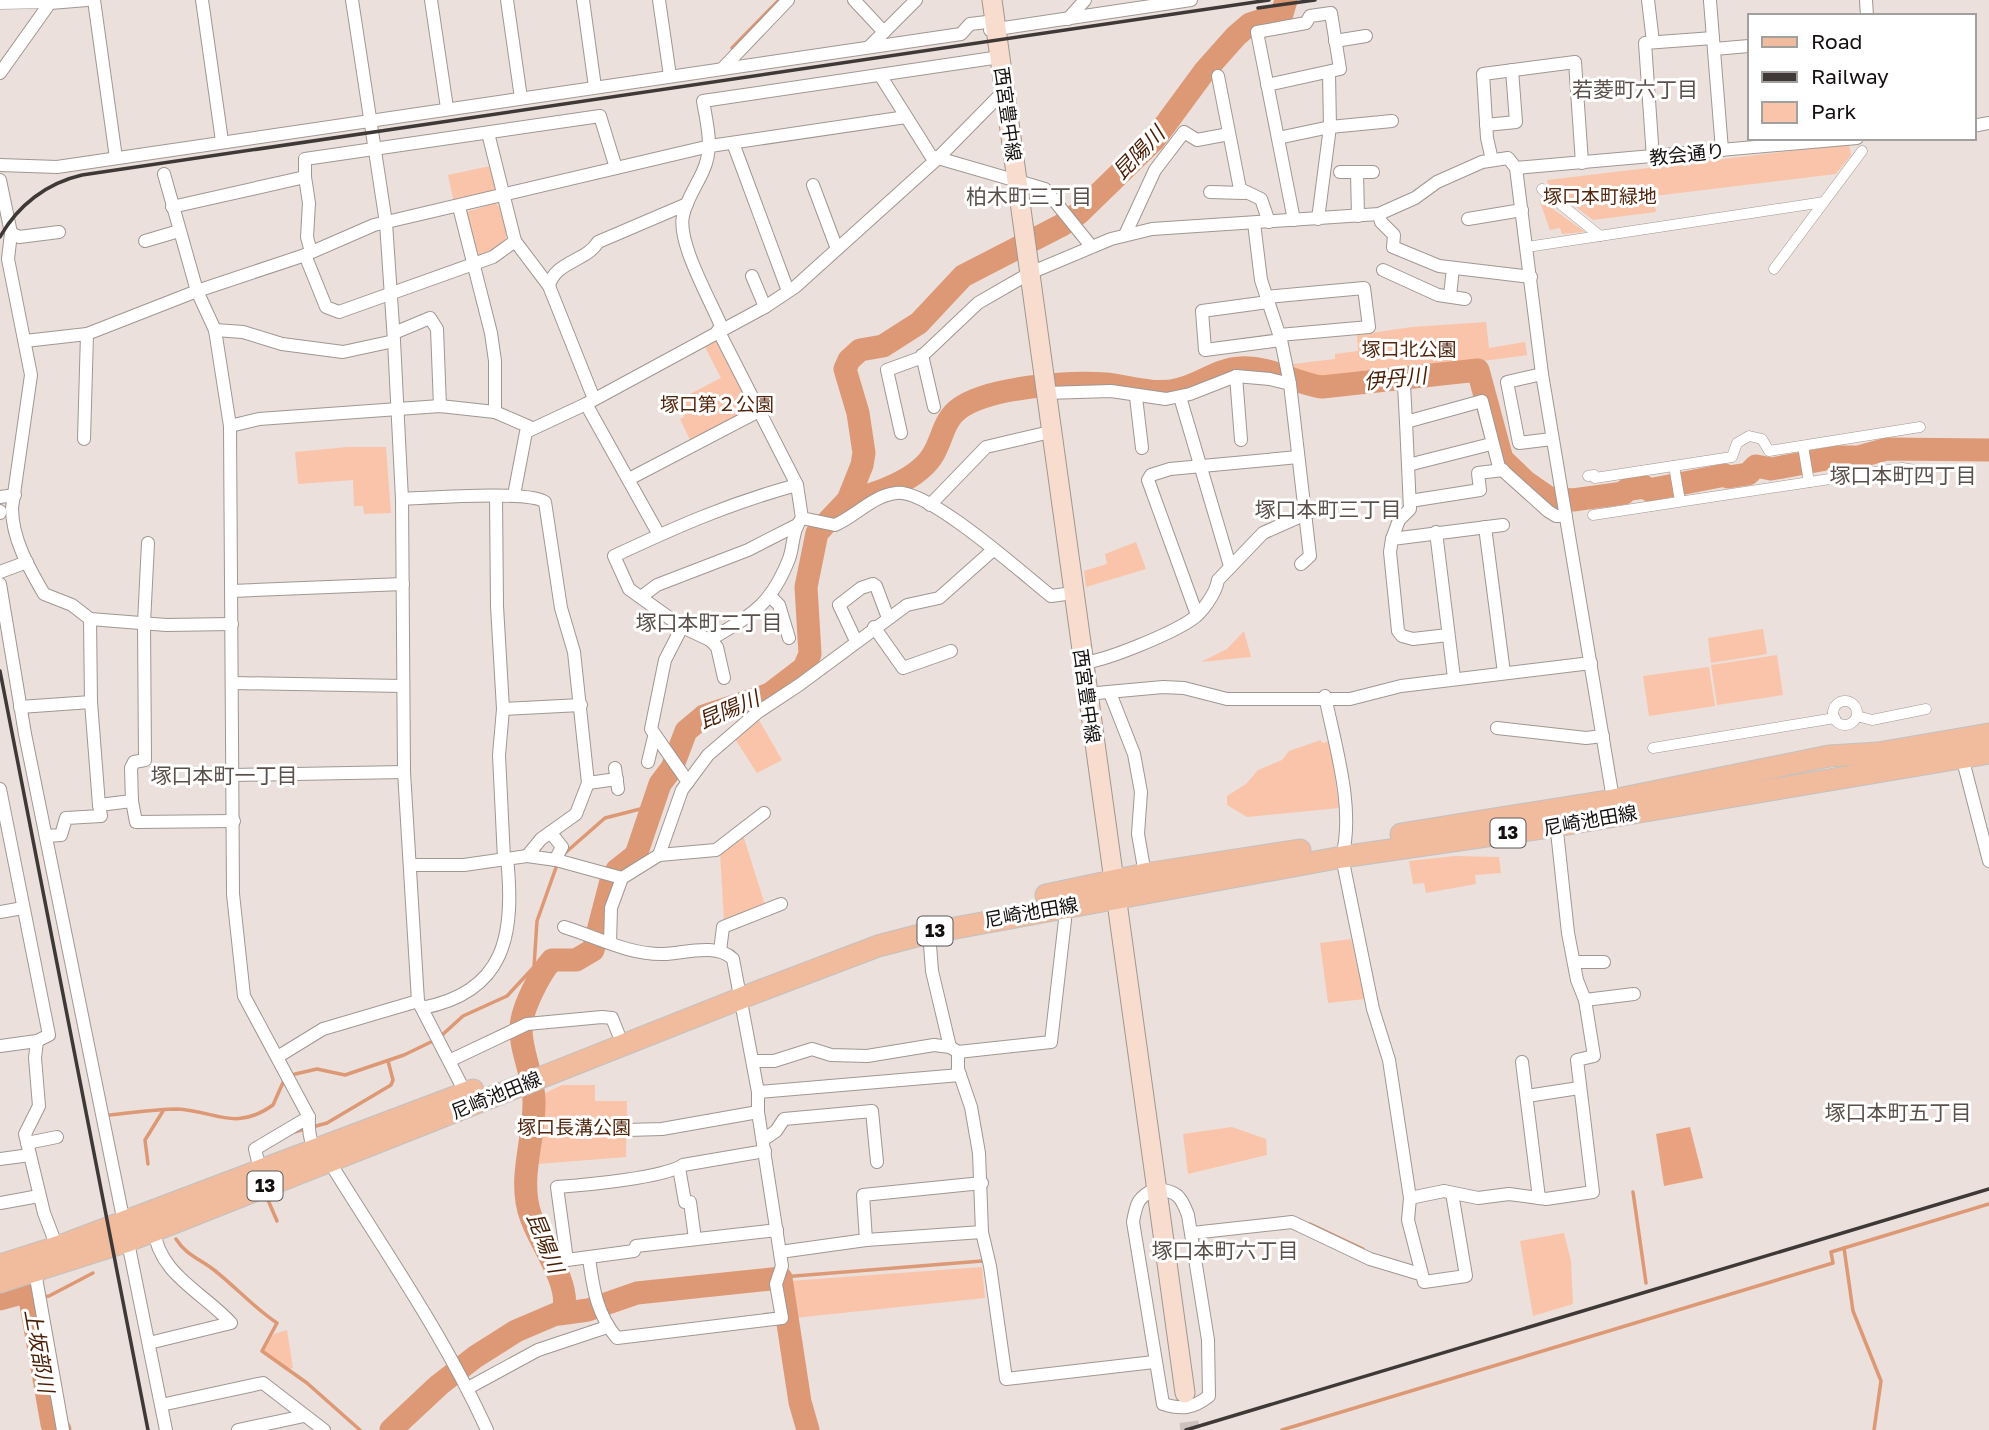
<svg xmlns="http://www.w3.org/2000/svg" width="1989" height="1430" font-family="'Golos Text','Noto Sans JP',sans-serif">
<rect width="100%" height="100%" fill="#ebe0db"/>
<g fill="#fac4aa">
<polygon points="1849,144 1851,155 1836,174 1654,196 1656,212 1593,220 1548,186 1547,180"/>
<polygon points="490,166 496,191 454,203 448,175"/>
<polygon points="1539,199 1585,232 1562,234 1560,228 1550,230"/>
<path d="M496,203C517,226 508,254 477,257L466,212Z"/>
<polygon points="1486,322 1489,348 1525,342 1527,355 1355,378 1310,382 1296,377 1293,364 1335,359 1335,354 1358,351 1357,335 1412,327"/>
<polygon points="715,338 753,409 691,442 680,419 684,417 676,401 721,378 704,345"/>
<polygon points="347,447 386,447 391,513 364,514 363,506 354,506 353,480 298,484 295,452"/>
<polygon points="1136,542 1146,569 1086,587 1084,571 1107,564 1105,554"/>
<polygon points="1763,629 1767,654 1711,663 1708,638"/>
<polygon points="1244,631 1251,657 1201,662 1227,649"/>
<polygon points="1777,655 1783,695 1717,705 1711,665"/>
<polygon points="1709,667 1715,706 1649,716 1643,676"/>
<polygon points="759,720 782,760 757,773 735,739"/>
<polygon points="1321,740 1322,743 1330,741 1339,808 1247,817 1227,805 1227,796 1246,784 1258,770 1282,760 1289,751"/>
<polygon points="743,835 765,905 724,921 720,853"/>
<polygon points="1455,856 1499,857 1501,873 1475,875 1476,884 1426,893 1424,883 1413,884 1409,861"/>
<polygon points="1351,939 1365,999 1328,1003 1320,943"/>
<polygon points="562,1085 595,1085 595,1101 627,1101 626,1157 538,1164 541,1095"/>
<polygon points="1232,1127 1266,1139 1267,1155 1188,1174 1183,1134"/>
<polygon points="1564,1233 1571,1261 1573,1304 1533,1316 1520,1241"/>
<polygon points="982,1267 985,1298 794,1318 789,1281"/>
<polygon points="287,1330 293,1368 289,1369 263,1351 274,1334"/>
</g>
<polygon fill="#e9a27f" points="1690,1127 1703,1178 1664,1186 1656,1134"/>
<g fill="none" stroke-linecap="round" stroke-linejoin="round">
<g stroke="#dd9875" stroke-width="3.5">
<polyline points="732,48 778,1"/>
<polyline points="565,853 605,818 652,806"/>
<polyline points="441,1036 463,1016 507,996 534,967 537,921 558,862"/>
<polyline points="291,1075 317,1069 345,1075 404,1055 435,1040"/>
<path d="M110,1115C132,1113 155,1109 177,1109C216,1111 235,1132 273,1105L285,1078"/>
<polyline points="294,1132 327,1123 391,1085 393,1080 388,1061"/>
<polyline points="148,1164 145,1140 163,1111"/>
<polyline points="1633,1192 1646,1283"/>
<polyline points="268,1200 277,1221"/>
<polyline points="1310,1224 1363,1249"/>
<path d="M176,1239C186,1255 200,1259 214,1270C236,1287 253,1307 277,1323L262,1351L307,1383L360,1430"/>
<polyline points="1844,1248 1853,1311 1881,1381 1874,1430"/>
<polyline points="782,1277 982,1261"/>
<polyline points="30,1299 49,1296 93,1273"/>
<polyline points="1282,1430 1833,1263 1831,1252 1989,1204"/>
</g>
<g stroke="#dd9875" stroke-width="23">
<path d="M848,500C876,495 920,479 934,453C943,437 944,419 960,408C990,387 1070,381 1106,384C1131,387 1155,396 1180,389C1201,384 1218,369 1240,368C1269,366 1295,383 1322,387L1478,370L1502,459L1526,482L1549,498L1573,500L1624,493L1626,490L1645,487L1649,490L1725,475L1728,477L1748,474L1756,466L1771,469L1837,457H1858L1887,449L1989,450"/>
<polyline points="0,1299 22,1293 30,1299 52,1424 60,1430"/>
<polyline points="559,1314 588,1310 637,1293 781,1278 800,1402 808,1430"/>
<path d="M391,1430L439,1385L475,1357L516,1331L563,1311C572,1285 539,1242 531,1217C517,1179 535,1139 534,1101C534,1076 520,1051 521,1027C522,1008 540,973 552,960H576L593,950L611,881L617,870L636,855L660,784L672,768L686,731L704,716L770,694L804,668L810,654L806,587L817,533L848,500L862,465L864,453L858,413L845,369L849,360L860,350L883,346L919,323L963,276L1062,225L1079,213L1154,140L1204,72L1236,36L1250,24L1282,14L1286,0"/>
</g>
<polyline stroke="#cbc1bd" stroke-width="19" stroke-dasharray="19 10" stroke-linecap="butt" points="1185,1393 1190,1430"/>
<g stroke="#a09792" stroke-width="11">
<g id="pedestrian">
<polyline points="0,4 50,3"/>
<polyline points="1542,189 1600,236"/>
<polyline points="1527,247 1824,202"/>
<polyline points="1774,269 1862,151"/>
<polyline points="1803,446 1809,482"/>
<polyline points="1674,466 1680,501"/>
<polyline points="1588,476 1594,475 1595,478 1732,457 1737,443 1749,436 1762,439 1769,451 1920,427"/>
<polyline points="1593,515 1902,468 1928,472"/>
<circle cx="1845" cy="713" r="12"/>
<polyline points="1857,716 1872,720 1926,709"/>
<polyline points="1653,748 1835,718"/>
</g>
</g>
<g stroke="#a09792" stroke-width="14">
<g id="minor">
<polyline points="94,0 116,158"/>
<polyline points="202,0 222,141"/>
<polyline points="352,0 386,223 394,341 402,499 404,772 418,1001 467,1096"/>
<polyline points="431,0 447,108"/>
<polyline points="507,0 521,98"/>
<polyline points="583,0 595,87"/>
<polyline points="659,0 670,76"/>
<polyline points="854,0 884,32"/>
<polyline points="1648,0 1653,42"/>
<polyline points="1866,0 1867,16"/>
<polyline points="1710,1 1722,150"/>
<polyline points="50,3 87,0"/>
<polyline points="1068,19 1085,0"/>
<polyline points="990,30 1191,0"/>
<polyline points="1335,41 1366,36"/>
<polyline points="869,47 916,0"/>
<polyline points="1714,49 1749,46"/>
<polyline points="723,68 788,0"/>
<polyline points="0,73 52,0"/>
<polyline points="880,75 931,156 1045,189 1091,246"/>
<polyline points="1218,76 1240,189 1261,199 1269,222"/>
<polyline points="1267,85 1340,69 1331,13 1310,16 1306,23 1257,32 1294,220"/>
<polyline points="1486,125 1516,122 1512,70"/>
<polyline points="1973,126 1989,123"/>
<polyline points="1278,138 1330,127 1392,121"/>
<polyline points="733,143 788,291"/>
<polyline points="1653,158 1645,43 1713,38"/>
<polyline points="1492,160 1487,138 1483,74 1575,62 1582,163"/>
<polyline points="0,165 57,167 961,34 970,24 995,21"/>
<polyline points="1516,168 1857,138"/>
<polyline points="1340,172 1373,172"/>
<polyline points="1357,172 1358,216"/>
<path d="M164,174L197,291L215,330L230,426L233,894L244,996L309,1117C308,1139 311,1148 329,1161C383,1249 444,1335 487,1430"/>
<polyline points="305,177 305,159 600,116 616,168"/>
<path d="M0,180L11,233L8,259L31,375L12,508C12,539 29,568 44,594L72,605L90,619L166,625L232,624"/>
<polyline points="813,185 837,249"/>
<polyline points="1210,192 1244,193"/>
<polyline points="172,207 305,177 309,203 307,237 311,252"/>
<polyline points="459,207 491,333 495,361 495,412"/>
<polyline points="1379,214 1381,222 1394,235 1393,247 1439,266 1531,277"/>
<polyline points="1318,219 1330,127 1329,73"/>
<polyline points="1468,219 1522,210"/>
<polyline points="1254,223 1261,280 1281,340 1205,350 1202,311 1268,302"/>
<polyline points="11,233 19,237 59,232"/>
<polyline points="1125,235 1155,170 1184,132 1197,140 1229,134"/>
<polyline points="145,241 179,231"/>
<polyline points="515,241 549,286 594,399"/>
<polyline points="305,255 326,307 339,312 493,257 515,241 488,133"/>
<polyline points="1383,270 1438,295 1465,299"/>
<polyline points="752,276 765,307"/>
<path d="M549,286C554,262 587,261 598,242L687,204"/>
<polyline points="1450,296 1453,268"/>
<polyline points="1266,297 1364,288 1369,327 1279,335"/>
<path d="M722,328C711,301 677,243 683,216C686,200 697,185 703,171C714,148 707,125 703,101L1000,57"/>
<polyline points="215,330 243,332 282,344 343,352 394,341"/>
<path d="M718,330L797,485L802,518L835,525C856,516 872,496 896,493C928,488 1023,574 1051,596L1073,593"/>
<polyline points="394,333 430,318 437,329 440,406"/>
<polyline points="1281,340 1290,384"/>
<polyline points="25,341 87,334 197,291 305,255 374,225 710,146 906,117"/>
<polyline points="922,355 934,407"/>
<polyline points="1542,374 1507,382 1519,443 1552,439"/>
<polyline points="1236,376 1241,440"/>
<polyline points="1404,385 1406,422"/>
<polyline points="1045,393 1111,391 1166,399 1190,394 1236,376 1270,379 1290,384 1310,556 1301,564"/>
<polyline points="1136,397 1142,448"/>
<polyline points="1180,397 1230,566"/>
<polyline points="586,404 658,533"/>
<polyline points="230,426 259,419 440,406 495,412 532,428"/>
<polyline points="901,433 887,370 920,358 978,303 1030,273 1111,239 1152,229 1379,214 1415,198 1437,182 1482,162 1508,158 1516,168 1542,374 1614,805"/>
<polyline points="84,439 87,334"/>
<polyline points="1408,465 1491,444"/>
<polyline points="629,479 761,410"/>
<path d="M797,485C730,503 676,527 614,556L629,589L682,627L710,640C752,614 770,607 789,559C794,545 792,530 802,518"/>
<polyline points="514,495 526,432 586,404 765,307 795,287 937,159 1005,90"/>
<polyline points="496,496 497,606 503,709 499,755 504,859"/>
<polyline points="0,497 15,495"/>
<path d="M402,499C429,498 529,490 545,502L561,608L574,652L588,783L576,814L541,839L527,856"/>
<polyline points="1410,501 1480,490 1478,473 1503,470"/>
<polyline points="930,505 986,447 1050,432"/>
<polyline points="0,511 0,513"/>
<polyline points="1485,527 1504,673"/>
<polyline points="1436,532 1454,678"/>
<polyline points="1392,539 1399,520 1410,509 1406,422 1482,401 1499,467 1548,511 1556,516 1566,516"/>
<polyline points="148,543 144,623 145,760 134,762 131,768 132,801 136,822 234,821"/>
<polyline points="0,572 27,562"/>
<polyline points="0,584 25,734 166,1430"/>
<polyline points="232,591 403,584"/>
<polyline points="770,596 779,605 789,638"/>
<polyline points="641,597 657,585 748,550 795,526"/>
<polyline points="1197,615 1148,480 1151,475 1170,469 1298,457"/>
<polyline points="90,619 91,702 99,805"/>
<polyline points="682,627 665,660 651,729 688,782"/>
<polyline points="874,627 903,668 951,651"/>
<polyline points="1448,635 1413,639 1402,636 1398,631 1390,552 1392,539 1503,525"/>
<polyline points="710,640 717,647 724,678"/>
<polyline points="856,641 839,605 861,588 873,584 876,586 888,618"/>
<path d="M1082,663C1106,661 1170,634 1191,620C1202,613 1216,593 1218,580L1263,533L1317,509"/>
<polyline points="233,683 403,686"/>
<polyline points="1110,693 1134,754 1141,792 1138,834 1145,874"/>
<polyline points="1086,694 1163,687 1184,688 1227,699 1350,699 1401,686 1591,663"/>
<path d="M1325,696C1335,746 1355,808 1342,857L1373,1009L1389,1060L1410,1198L1408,1220L1424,1282L1466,1276L1452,1193"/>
<polyline points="20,707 91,702"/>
<polyline points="503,709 581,705"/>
<polyline points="1497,728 1586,738 1603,736"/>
<polyline points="1961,753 1989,861"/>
<polyline points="648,762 654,737"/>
<polyline points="615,768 618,789"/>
<polyline points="234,775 404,772"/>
<polyline points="588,783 617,779"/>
<polyline points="0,789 49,1035 37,1041 0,1046"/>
<polyline points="551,833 562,847 555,860"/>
<polyline points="46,836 61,835 66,818 101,816 99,805 132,801"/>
<polyline points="659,855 682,790 708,755 758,712 799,685 907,605 939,598 993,550"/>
<polyline points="410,865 464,865 527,856 556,860 622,878"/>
<polyline points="0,912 23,908"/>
<path d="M564,927C597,937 629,955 664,954C685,953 717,943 733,959L758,1092V1112L782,1266L776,1284L782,1318L617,1338C597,1315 593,1288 589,1258"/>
<polyline points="929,932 932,971 950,1047"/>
<polyline points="610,943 611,908 622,878 659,855 716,850 764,813"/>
<polyline points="720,951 723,927 781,904"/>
<polyline points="1574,962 1604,962"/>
<polyline points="1585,1000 1634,994"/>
<path d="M422,1008C506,992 515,934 507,858"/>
<polyline points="37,1041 35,1058 39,1106 25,1134 44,1213 57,1247"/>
<polyline points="958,1052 1051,1042 1065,920 1062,907"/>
<polyline points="279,1056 323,1029 418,1001"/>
<polyline points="451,1060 527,1024 602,1017 612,1018 618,1033"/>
<polyline points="753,1061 774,1061 812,1049 831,1055 867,1056 934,1045 950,1047 958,1052 958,1069 971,1107 979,1153 982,1232 990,1266 1006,1379 1154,1362"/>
<polyline points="1522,1062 1539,1198"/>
<polyline points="758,1092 960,1075"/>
<polyline points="1527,1096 1579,1088"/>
<polyline points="627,1130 662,1129 758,1112"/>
<polyline points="763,1140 776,1131 784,1119 872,1111 877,1162"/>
<polyline points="27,1143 57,1137"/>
<path d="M765,1151L683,1165C663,1178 585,1185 557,1187L567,1260L634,1251L636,1246L777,1230"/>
<polyline points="0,1159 30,1155"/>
<polyline points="679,1168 685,1202 690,1202 695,1239"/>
<polyline points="260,1170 255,1149 309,1117"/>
<path d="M1156,1189C1177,1191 1181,1196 1188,1215L1208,1340L1209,1396C1194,1408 1182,1410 1163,1404L1133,1222C1136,1204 1138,1196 1156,1189Z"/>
<polyline points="1410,1198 1444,1191 1478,1198 1509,1194 1546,1199 1593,1192 1577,1060 1594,1056 1585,1000 1577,980 1568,933 1556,822"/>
<polyline points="0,1203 39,1196"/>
<polyline points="1192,1233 1292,1222 1370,1259 1420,1274"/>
<polyline points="866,1240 863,1195 982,1183"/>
<polyline points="780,1252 866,1240 982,1232"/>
<polyline points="35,1272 63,1430"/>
<path d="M149,1343L231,1323C204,1293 158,1274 154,1229"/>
<polyline points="468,1388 538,1350 607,1327"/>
<polyline points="161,1405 263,1383 324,1430"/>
<polyline points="238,1430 304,1416"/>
</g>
</g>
<g stroke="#a09792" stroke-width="21">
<polyline id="secondary" points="992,0 1185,1393"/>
</g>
<g stroke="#c2c1c1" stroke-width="23">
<g id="primary">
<polyline points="1401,834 1613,800 1829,756 1878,753 1989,734"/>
<polyline points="1046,895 1145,874 1300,850"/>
<polyline points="0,1265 57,1247 473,1090"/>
<polyline points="0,1282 128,1241 762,990 878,946 928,933 1342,857 1556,826 1989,753"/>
</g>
</g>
<use href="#pedestrian" stroke="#fff" stroke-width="10"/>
<use href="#minor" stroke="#fff" stroke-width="12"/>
<use href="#secondary" stroke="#f8ddce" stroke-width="19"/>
<use href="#primary" stroke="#f1bb9e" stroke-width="21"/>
<g stroke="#3e3937" stroke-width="3.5">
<polyline points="1258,8 1315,0"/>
<path d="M0,237C18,205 47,183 82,175L1269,0"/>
<polyline points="0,671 148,1430"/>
<polyline points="1186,1430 1989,1189"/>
</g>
</g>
<g text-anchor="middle" stroke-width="6" stroke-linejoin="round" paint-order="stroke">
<g fill="#fff" stroke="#5b5858" stroke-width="2">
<rect x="1490.5" y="818.5" width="35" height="29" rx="5"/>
<rect x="917.5" y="916.5" width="35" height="29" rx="5"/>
<rect x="247.5" y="1171.5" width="35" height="29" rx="5"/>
</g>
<g font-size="18" font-weight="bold" fill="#151110">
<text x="1508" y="839">13</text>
<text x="935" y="937">13</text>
<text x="265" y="1192">13</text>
</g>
<g font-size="19" fill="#151110" stroke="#fff">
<text transform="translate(1008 114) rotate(82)" y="7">西宮豊中線</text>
<text transform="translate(1687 154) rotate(-6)" y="7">教会通り</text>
<text transform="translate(1087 696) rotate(82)" y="7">西宮豊中線</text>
<text transform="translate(1590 820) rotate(-10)" y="7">尼崎池田線</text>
<text transform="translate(1031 912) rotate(-10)" y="7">尼崎池田線</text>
<text transform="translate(496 1095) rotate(-22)" y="7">尼崎池田線</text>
</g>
<g font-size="19" fill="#53270d" stroke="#fff">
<text x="1600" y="203">塚口本町緑地</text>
<text x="1409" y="356">塚口北公園</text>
<text x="717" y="411">塚口第２公園</text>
<text x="574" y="1134">塚口長溝公園</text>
</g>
<g font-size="21" fill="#5a514d" stroke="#fff">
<text x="1635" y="97">若菱町六丁目</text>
<text x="1029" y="204">柏木町三丁目</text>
<text x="1903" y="483">塚口本町四丁目</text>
<text x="1328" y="517">塚口本町三丁目</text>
<text x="709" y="630">塚口本町二丁目</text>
<text x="224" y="783">塚口本町一丁目</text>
<text x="1898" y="1120">塚口本町五丁目</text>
<text x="1225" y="1258">塚口本町六丁目</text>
</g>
<g font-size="21" font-style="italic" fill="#4a1e04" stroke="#fff">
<text transform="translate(1139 153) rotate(-46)" y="7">昆陽川</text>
<text transform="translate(1395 379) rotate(-6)" y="7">伊丹川</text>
<text transform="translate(729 710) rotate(-23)" y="7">昆陽川</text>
<text transform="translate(545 1243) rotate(68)" y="7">昆陽川</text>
<text transform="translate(39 1351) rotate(80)" y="7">上坂部川</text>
</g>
</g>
<rect x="1748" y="14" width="228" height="126" fill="#ffffff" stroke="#a1a09f" stroke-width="2"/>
<rect x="1762" y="37" width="35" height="10" fill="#f1bb9e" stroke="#a1a09f" stroke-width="2"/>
<text x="1811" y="49" font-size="21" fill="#151110">Road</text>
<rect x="1762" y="72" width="35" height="10" fill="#3e3937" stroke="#a1a09f" stroke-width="2"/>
<text x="1811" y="84" font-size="21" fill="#151110">Railway</text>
<rect x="1762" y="102" width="35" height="21" fill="#fac4aa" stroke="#a1a09f" stroke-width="2"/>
<text x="1811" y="119" font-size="21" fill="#151110">Park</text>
</svg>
